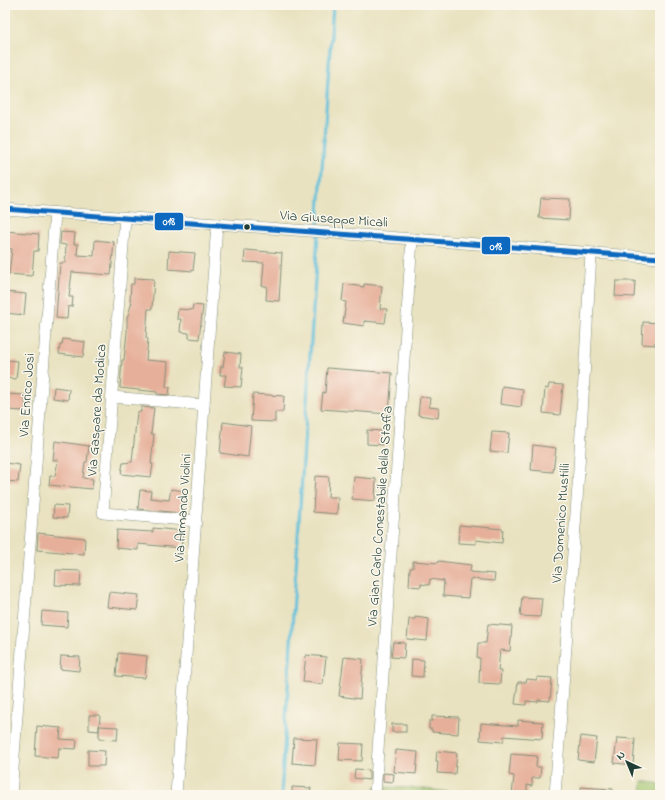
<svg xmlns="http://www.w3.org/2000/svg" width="665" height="800" font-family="'Indie Flower',sans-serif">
<rect width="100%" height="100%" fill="#fbf7ec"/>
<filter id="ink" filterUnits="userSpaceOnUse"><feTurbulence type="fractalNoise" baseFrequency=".025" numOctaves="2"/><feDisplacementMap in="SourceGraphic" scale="8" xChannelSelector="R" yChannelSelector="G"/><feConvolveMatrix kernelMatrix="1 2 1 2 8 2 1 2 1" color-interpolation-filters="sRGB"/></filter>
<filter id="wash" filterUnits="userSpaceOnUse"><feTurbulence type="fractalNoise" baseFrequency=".012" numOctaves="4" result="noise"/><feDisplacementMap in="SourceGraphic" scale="16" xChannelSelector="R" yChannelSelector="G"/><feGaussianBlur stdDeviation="0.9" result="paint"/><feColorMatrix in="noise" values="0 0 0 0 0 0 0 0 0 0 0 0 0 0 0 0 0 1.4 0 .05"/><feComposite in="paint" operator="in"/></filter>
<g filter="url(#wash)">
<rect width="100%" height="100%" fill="#e9e2c0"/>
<g fill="#a5c66f" stroke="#628252">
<polygon points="642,781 660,784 660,795 641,795"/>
<polygon points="375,787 416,788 458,793 459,795 375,795"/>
</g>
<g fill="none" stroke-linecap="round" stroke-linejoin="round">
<g stroke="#5ec0dc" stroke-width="3">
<polyline points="318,229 333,5"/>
<polyline points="281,795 318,234"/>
</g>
</g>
<g id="blocks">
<g fill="#e6af99">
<polygon points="541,198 570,199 569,220 539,218"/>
<polygon points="5,231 39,234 38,251 34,251 32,276 9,274 12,249 5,248"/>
<polygon points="61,232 75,233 74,244 78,244 77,255 94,256 95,240 114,242 111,275 72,272 69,297 73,297 72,307 68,306 67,319 56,318 60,263 65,263 66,245 60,244"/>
<polygon points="245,250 282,253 279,301 266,300 267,286 262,286 264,263 244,262"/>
<polygon points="169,251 195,253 193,271 168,269"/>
<polygon points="134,278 154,279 152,309 148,309 146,338 148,339 146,360 168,362 166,387 170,387 169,395 157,394 157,392 120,388 122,360 124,360 127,332 127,318 132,302 130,302 131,284 134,284"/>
<polygon points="616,281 635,281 634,297 615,296"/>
<polygon points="344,284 364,287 364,284 382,286 380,309 387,309 385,323 364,321 364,326 343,323 346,302 342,301"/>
<polygon points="5,292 26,294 24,315 5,313"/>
<polygon points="193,305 203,306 199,339 189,338 189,333 180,332 181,319 177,319 178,309 192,310"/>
<polygon points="643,322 660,323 660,343 655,342 655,345 642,344"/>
<polygon points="63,339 85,342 83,357 59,354 60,345 62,345"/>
<polygon points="225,352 241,354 240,367 243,367 241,387 224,386 226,375 220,375 221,366 223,367"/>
<polygon points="5,360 18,361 16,379 5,378"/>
<polygon points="327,368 392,373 389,414 321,409 323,392 325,393"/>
<polygon points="549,384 563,385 560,415 543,413 545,388 548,389"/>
<polygon points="502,386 523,389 521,407 500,404"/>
<polygon points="54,387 69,389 68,400 53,398"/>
<polygon points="5,394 26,395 25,411 5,410"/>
<polygon points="253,394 284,396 283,412 275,412 275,422 251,421"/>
<polygon points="420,397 430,398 429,407 439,408 438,418 418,415"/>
<polygon points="141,407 154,408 151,434 154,434 151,464 153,464 151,477 121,474 123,463 132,462 137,412 141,412"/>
<polygon points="223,422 251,426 248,457 220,453"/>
<polygon points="367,430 383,431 383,445 367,444"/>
<polygon points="492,432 509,433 507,453 490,451"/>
<polygon points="55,441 89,446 87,462 85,462 83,478 93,479 92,489 49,485 50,476 55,476 58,460 53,460"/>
<polygon points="533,445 556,448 553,472 531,470"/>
<polygon points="5,463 20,465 18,482 5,481"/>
<polygon points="315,476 329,477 328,497 338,497 337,514 313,512"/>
<polygon points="354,477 376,479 375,501 352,499"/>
<polygon points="171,489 184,491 181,513 138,509 140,490 151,491 150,498 169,500"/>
<polygon points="54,505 68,506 67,518 53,517"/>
<polygon points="459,525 503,529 502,543 476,540 476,544 458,543"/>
<polygon points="153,528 183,531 181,548 138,544 138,550 116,548 117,530 153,532"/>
<polygon points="38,533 85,538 84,554 37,550"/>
<polygon points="413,561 438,563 438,561 471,565 470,572 495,574 494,581 470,579 468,598 443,596 444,581 430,579 429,585 421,584 421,587 409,586 410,568 413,568"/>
<polygon points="56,570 81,571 80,586 55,585"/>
<polygon points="109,592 139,595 137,610 107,607"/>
<polygon points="522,597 542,598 540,617 520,616"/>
<polygon points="42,611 68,613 67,627 41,625"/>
<polygon points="415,617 429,619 427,641 407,639 409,619 415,619"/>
<polygon points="488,624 512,626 510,651 500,650 498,671 501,671 500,684 479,683 480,658 477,658 478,643 486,643"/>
<polygon points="393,642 405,643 404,658 391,657"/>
<polygon points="118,653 147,656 145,678 116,676"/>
<polygon points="306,655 326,657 323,684 303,682"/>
<polygon points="61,656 80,657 79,671 60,669"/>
<polygon points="344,657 363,659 360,699 339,696"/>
<polygon points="412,659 424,660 423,677 411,676"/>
<polygon points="537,677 552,678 550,701 538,700 538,702 526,701 526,705 515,704 518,682 526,682 527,679 537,680"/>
<polygon points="89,715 100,715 99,731 89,730"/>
<polygon points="432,716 459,717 458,734 432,732 432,729 429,729 429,721 432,721"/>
<polygon points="518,720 543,722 542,739 504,736 503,742 480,740 481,723 518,726"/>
<rect x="392" y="724" width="14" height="8"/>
<polygon points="37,726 61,728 60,739 77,740 76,749 59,748 58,758 35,756"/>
<polygon points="99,726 118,727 117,740 99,739"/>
<polygon points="581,736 597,738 594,762 578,760"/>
<polygon points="294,738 317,739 315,765 292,763"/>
<polygon points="617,738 635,739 633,765 614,763"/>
<polygon points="340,743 363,744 362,761 339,760"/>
<polygon points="88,750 105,751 104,766 88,766"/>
<polygon points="396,750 418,752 416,774 394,772"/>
<polygon points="437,751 457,753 455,774 437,773 438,761 436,761"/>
<polygon points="511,754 537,756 536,767 541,767 540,778 532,778 532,786 527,785 527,795 512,795 514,776 509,775"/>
<polygon points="355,769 369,770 369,780 354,778"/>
<polygon points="383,773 394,774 393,782 383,781"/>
<polygon points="292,787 311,788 310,795 292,795"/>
<polygon points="581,787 613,789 613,795 581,795"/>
</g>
</g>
</g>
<g filter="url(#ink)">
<use href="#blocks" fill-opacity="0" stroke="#84907a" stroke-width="1"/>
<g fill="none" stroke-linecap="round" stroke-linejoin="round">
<g stroke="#84907a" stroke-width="12">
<g id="street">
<polyline points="5,209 217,224 660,258"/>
<polyline points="125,218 103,513 196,521"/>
<polyline points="112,397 204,405"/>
<polyline points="11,795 55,213"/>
<polyline points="176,795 217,224"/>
<polyline points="375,795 412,239"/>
<polyline points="555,795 578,486 591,253"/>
</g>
</g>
<use href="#street" stroke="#fff" stroke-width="11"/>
<g stroke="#fbf7ec" stroke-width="8">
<polyline id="bus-1" points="5,209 660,258"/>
</g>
<use href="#bus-1" stroke="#0c69bf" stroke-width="5"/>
</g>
</g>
<circle fill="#1f3d34" stroke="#fbf7ec" stroke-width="1.5" cx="247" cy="227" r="3.5"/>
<g text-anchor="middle" stroke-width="3" stroke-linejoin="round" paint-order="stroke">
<g font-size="14" fill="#1f3d34" stroke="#fbf7ec">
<text transform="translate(334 218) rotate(4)" y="5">Via Giuseppe Micali</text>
<text transform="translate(26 395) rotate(-86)" y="5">Via Enrico Josi</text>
<text transform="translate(96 410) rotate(-86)" y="5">Via Gaspare da Modica</text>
<text transform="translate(182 508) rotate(-86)" y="5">Via Armando Violini</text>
<text transform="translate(379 516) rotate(-86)" y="5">Via Gian Carlo Conestabile della Staffa</text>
<text transform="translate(560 523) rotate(-86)" y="5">Via Domenico Mustilli</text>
</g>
</g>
<g stroke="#fbf7ec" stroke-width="1.5">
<rect x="154" y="212" width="30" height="19" rx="4" fill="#0c69bf"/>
<rect x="481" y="236" width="30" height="19" rx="4" fill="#0c69bf"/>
</g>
<g font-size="11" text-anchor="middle" font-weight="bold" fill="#fff">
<text x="169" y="225">018</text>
<text x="496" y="250">018</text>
</g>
<rect width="665" height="800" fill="none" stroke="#fbf7ec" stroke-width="20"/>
<g transform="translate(627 762) rotate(316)" stroke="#fbf7ec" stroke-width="3" paint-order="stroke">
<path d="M0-3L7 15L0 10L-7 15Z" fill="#1f3d34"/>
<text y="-6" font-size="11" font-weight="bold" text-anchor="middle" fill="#1f3d34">N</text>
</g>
</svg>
